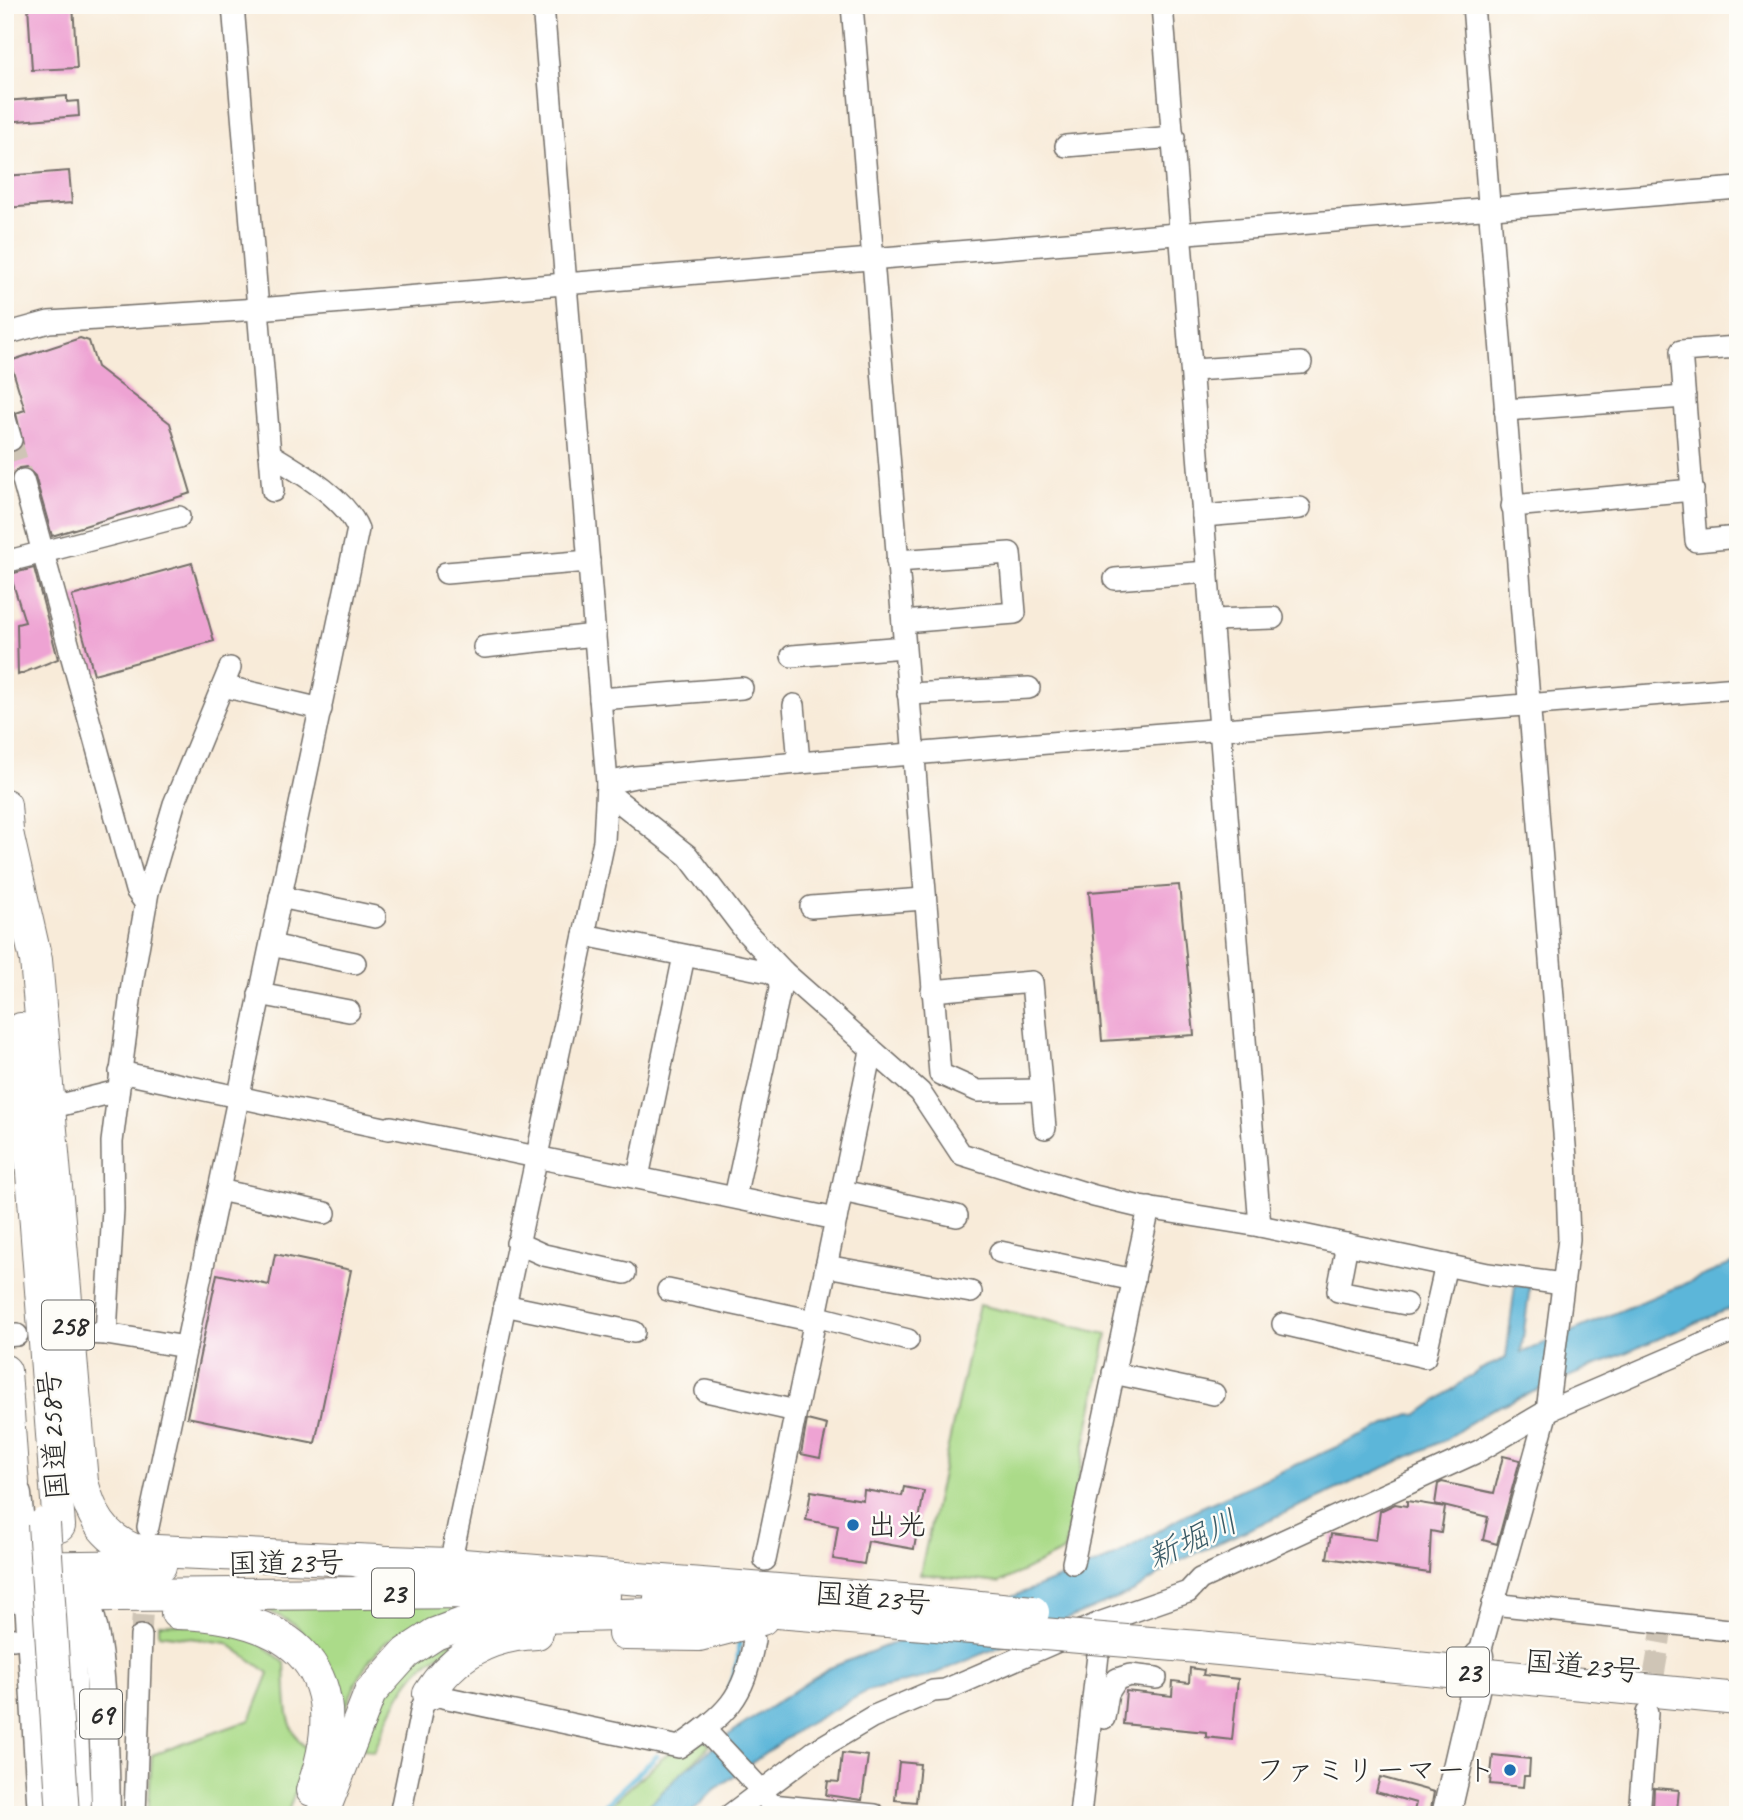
<svg xmlns="http://www.w3.org/2000/svg" width="1743" height="1820" font-family="Caveat,'Klee One',sans-serif">
<rect width="100%" height="100%" fill="#fdfcf7"/>
<filter id="ink" filterUnits="userSpaceOnUse"><feTurbulence type="fractalNoise" baseFrequency=".0143" numOctaves="2"/><feDisplacementMap in="SourceGraphic" scale="14" xChannelSelector="R" yChannelSelector="G"/><feConvolveMatrix kernelMatrix="1 2 1 2 8 2 1 2 1" color-interpolation-filters="sRGB"/></filter>
<filter id="wash" filterUnits="userSpaceOnUse"><feTurbulence type="fractalNoise" baseFrequency=".00686" numOctaves="4" result="noise"/><feDisplacementMap in="SourceGraphic" scale="28" xChannelSelector="R" yChannelSelector="G"/><feGaussianBlur stdDeviation="1.57" result="paint"/><feColorMatrix in="noise" values="0 0 0 0 0 0 0 0 0 0 0 0 0 0 0 0 0 1.4 0 .05"/><feComposite in="paint" operator="in"/></filter>
<g filter="url(#wash)">
<rect width="100%" height="100%" fill="#f8ebd9"/>
<g fill="#abdb89" stroke="#6b835a" stroke-width="2">
<polygon points="979,1305 1107,1334 1064,1551 999,1583 920,1574"/>
<path d="M467,1599V1608C383,1627 362,1654 337,1734L320,1655L296,1625L262,1607Z"/>
<path d="M159,1624C215,1625 241,1624 285,1663C287,1694 282,1731 309,1750L287,1815H148L152,1755L250,1720L269,1673L227,1643L159,1634Z"/>
<path d="M486,1631C463,1643 432,1654 415,1674C396,1696 385,1725 374,1752L359,1747L378,1703L422,1651Z"/>
<polygon points="701,1738 710,1745 640,1815 599,1815 667,1754"/>
</g>
<polygon fill="#5cb6d9" stroke="#447082" stroke-width="2" points="1738,1261 1738,1305 1488,1411 1445,1440 1177,1562 1135,1591 927,1677 867,1691 801,1728 714,1790 689,1815 639,1815 680,1774 734,1731 827,1669 1109,1559 1193,1511 1410,1414 1417,1415 1479,1370 1506,1358 1515,1285 1530,1286 1521,1353"/>
<g fill="none" stroke-linecap="round" stroke-linejoin="round">
<g stroke="#5cb6d9" stroke-width="5">
<polyline points="729,1688 738,1660 739,1643"/>
<polyline points="594,1815 657,1756"/>
</g>
</g>
<g id="blocks">
<g fill="#eea3d3">
<polygon points="28,5 73,5 77,68 32,70"/>
<polygon points="67,96 67,102 78,101 79,116 5,122 5,101"/>
<polygon points="69,171 72,203 5,208 5,176"/>
<polygon points="80,338 89,341 97,367 170,423 191,493 52,536 35,476 26,467 19,468 11,475 5,455 5,451 15,452 23,444 16,413 25,410 10,361"/>
<polygon points="192,563 214,641 94,674 72,596"/>
<polygon points="34,568 58,659 18,675 17,624 25,622 10,574"/>
<polygon points="1179,885 1194,1035 1102,1041 1089,892"/>
<polygon points="275,1254 351,1270 315,1443 187,1417 217,1274 269,1285"/>
<polygon points="807,1420 827,1425 820,1458 801,1454"/>
<polygon points="1503,1456 1520,1460 1497,1544 1483,1540 1488,1517 1435,1504 1438,1484 1442,1482 1494,1493"/>
<polygon points="904,1487 924,1491 914,1549 868,1541 864,1564 833,1559 838,1526 806,1520 811,1491 863,1500 864,1490 902,1496"/>
<polygon points="1407,1501 1445,1507 1441,1533 1431,1531 1429,1573 1327,1558 1331,1534 1376,1540 1380,1511 1395,1504 1407,1506"/>
<polygon points="1190,1668 1204,1670 1203,1675 1238,1679 1232,1740 1206,1737 1206,1732 1123,1724 1126,1691 1172,1696 1173,1681 1189,1683"/>
<polygon points="842,1753 868,1756 862,1800 826,1795 828,1781 839,1782"/>
<polygon points="1493,1755 1530,1759 1529,1776 1524,1776 1523,1787 1490,1784"/>
<polygon points="899,1762 920,1764 916,1802 895,1800"/>
<polygon points="1380,1777 1434,1792 1430,1815 1413,1815 1416,1803 1376,1792"/>
<polygon points="1654,1788 1679,1790 1677,1810 1653,1809"/>
</g>
</g>
</g>
<g filter="url(#ink)">
<use href="#blocks" fill-opacity="0" stroke="#736e68" stroke-width="2"/>
<g fill="none" stroke-linecap="round" stroke-linejoin="round">
<g stroke="#cfc5b6" stroke-width="21" stroke-dasharray="21 10" stroke-linecap="butt">
<polyline points="11,440 23,480"/>
<polyline points="141,1636 144,1585"/>
<polyline points="1649,1704 1663,1623"/>
</g>
<g stroke="#736e68" stroke-width="24">
<g id="minor">
<polyline points="233,5 273,491"/>
<polyline points="852,5 940,1074 978,1091 1041,1090"/>
<polyline points="1162,5 1260,1226"/>
<polyline points="1473,5 1566,1158 1569,1239 1547,1411 1479,1656"/>
<polyline points="1066,146 1174,137"/>
<polyline points="5,334 49,322 258,309 1738,188"/>
<polyline points="1738,347 1681,351 1696,541 1738,537"/>
<polyline points="1193,370 1301,363"/>
<polyline points="1505,410 1685,397"/>
<polyline points="5,419 11,440"/>
<polyline points="23,480 136,890 146,904"/>
<polyline points="1512,506 1693,490"/>
<polyline points="1203,516 1300,508"/>
<polyline points="897,561 1010,553 1015,613 903,622"/>
<polyline points="5,562 179,517"/>
<polyline points="446,573 589,561"/>
<polyline points="1115,579 1208,572"/>
<polyline points="1212,620 1273,618"/>
<polyline points="484,647 595,635"/>
<polyline points="792,656 904,647"/>
<polyline points="223,686 321,709"/>
<polyline points="908,694 1029,688"/>
<polyline points="600,699 742,688"/>
<polyline points="794,705 799,763"/>
<polyline points="607,783 635,777 799,763 1738,688"/>
<polyline points="607,792 688,856 745,931 784,972 920,1092 961,1154 1094,1196 1140,1207 1260,1226 1488,1274 1563,1284"/>
<polyline points="280,897 375,917"/>
<polyline points="811,907 924,899"/>
<polyline points="584,935 769,972 779,978"/>
<polyline points="271,945 355,963"/>
<polyline points="932,991 1032,982 1045,1128"/>
<polyline points="259,994 349,1011"/>
<polyline points="120,1072 389,1129 391,1127 836,1219"/>
<polyline points="49,1108 118,1091"/>
<polyline points="638,1177 684,956"/>
<polyline points="219,1190 325,1213"/>
<polyline points="842,1191 957,1216"/>
<polyline points="735,1197 780,989 779,978 784,972"/>
<polyline points="517,1243 544,1255 625,1273"/>
<polyline points="1347,1244 1338,1291 1406,1304"/>
<polyline points="1000,1252 1134,1280"/>
<polyline points="826,1266 971,1292"/>
<polyline points="668,1290 814,1321"/>
<polyline points="504,1305 634,1332"/>
<polyline points="815,1316 908,1340"/>
<polyline points="1283,1324 1425,1357 1446,1265"/>
<polyline points="61,1332 106,1334 186,1347"/>
<polyline points="106,1334 113,1209 112,1142 133,977 148,892 174,804 230,668"/>
<polyline points="5,1336 17,1335"/>
<polyline points="1113,1373 1214,1394"/>
<polyline points="706,1391 796,1411"/>
<path d="M148,1527L358,529C346,498 298,471 270,454"/>
<polyline points="765,1560 871,1051"/>
<polyline points="1073,1563 1149,1208"/>
<polyline points="450,1564 604,841 607,783 543,5"/>
<polyline points="1493,1604 1738,1631"/>
<polyline points="5,1638 14,1639"/>
<polyline points="1104,1718 1108,1693 1117,1679 1130,1675 1156,1678"/>
<polyline points="704,1729 762,1791 771,1805 875,1815"/>
<polyline points="135,1815 141,1636"/>
<path d="M400,1815L422,1707L429,1694L679,1747C727,1713 744,1700 754,1640"/>
<polyline points="730,1815 815,1751 872,1717 933,1691 945,1690 1102,1622 1188,1592 1200,1579 1479,1451 1547,1411 1738,1329"/>
<polyline points="1080,1815 1101,1628"/>
<polyline points="1639,1815 1647,1713"/>
</g>
</g>
<g stroke="#736e68" stroke-width="31">
<g id="major">
<polyline points="13,1484 17,1495 30,1616 42,1815"/>
<path d="M67,1584C73,1587 79,1592 83,1598C104,1629 105,1772 106,1815"/>
<polyline points="77,1802 70,1629 75,1604 88,1589"/>
<polyline points="1446,1815 1479,1673 1479,1656"/>
</g>
</g>
<g stroke="#736e68" stroke-width="34">
<g id="highway">
<polyline points="5,805 9,856"/>
<path d="M8,837L36,960L82,1482C91,1514 102,1537 134,1550L378,1561"/>
<polyline points="21,1029 59,1526"/>
<polyline points="5,1371 13,1484 5,1500"/>
<polyline points="359,1561 450,1564 916,1601"/>
<polyline points="5,1568 160,1566"/>
<polyline points="5,1596 476,1592 604,1596"/>
<polyline points="660,1598 702,1606 912,1623"/>
<path d="M177,1613C295,1616 356,1670 312,1790"/>
<polyline points="624,1634 699,1635 762,1619"/>
<polyline points="1198,1647 1738,1699"/>
<path d="M429,1694C454,1654 489,1635 537,1633"/>
<polyline points="322,1815 370,1693 406,1653 435,1634 462,1624 497,1618 658,1614 687,1609"/>
</g>
</g>
<use href="#minor" stroke="#fff" stroke-width="21"/>
<use href="#major" stroke="#fff" stroke-width="28"/>
<use href="#highway" stroke="#fff" stroke-width="32"/>
<g stroke="#736e68" stroke-width="34" stroke-linecap="butt">
<g id="highway-bridge">
<polyline points="44,1524 63,1815"/>
<polyline points="916,1601 1033,1612"/>
<polyline points="912,1623 1198,1647"/>
</g>
</g>
<use href="#highway-bridge" stroke="#fff" stroke-width="32"/>
</g>
</g>
<g fill="#1f6fb2" stroke="#fdfcf7" stroke-width="2.5">
<circle cx="853" cy="1525" r="7"/>
<circle cx="1510" cy="1770" r="7"/>
</g>
<g text-anchor="middle" stroke-width="5" stroke-linejoin="round" paint-order="stroke">
<g fill="#fdfcf7" stroke="#6a6a68" stroke-width="2">
<rect x="42" y="1300.5" width="52" height="49" rx="5"/>
<rect x="372" y="1568.5" width="42" height="49" rx="5"/>
<rect x="1447" y="1647.5" width="42" height="49" rx="5"/>
<rect x="80" y="1689.5" width="42" height="49" rx="5"/>
</g>
<g font-size="28" font-weight="bold" fill="#2b2b2b">
<text x="68" y="1335">258</text>
<text x="393" y="1603">23</text>
<text x="1468" y="1682">23</text>
<text x="101" y="1724">69</text>
</g>
<g font-size="30" fill="#2b2b2b" stroke="#fdfcf7">
<text transform="translate(53 1435) rotate(-94)" y="10">国道258号</text>
<text transform="translate(286 1563) rotate(-1)" y="10">国道23号</text>
<text transform="translate(873 1598) rotate(5)" y="10">国道23号</text>
<text transform="translate(1583 1666) rotate(5)" y="10">国道23号</text>
</g>
<g font-size="30" fill="#2b2b2b" stroke="#fdfcf7" text-anchor="start">
<text x="867" y="1535">出光</text>
<text x="1496" y="1780" text-anchor="end">ファミリーマート</text>
</g>
<g font-size="32" font-style="italic" fill="#3c5c68" stroke="#fdfcf7">
<text transform="translate(1192 1539) rotate(-25)" y="11">新堀川</text>
</g>
</g>
<rect width="1743" height="1820" fill="none" stroke="#fdfcf7" stroke-width="28"/>
</svg>
